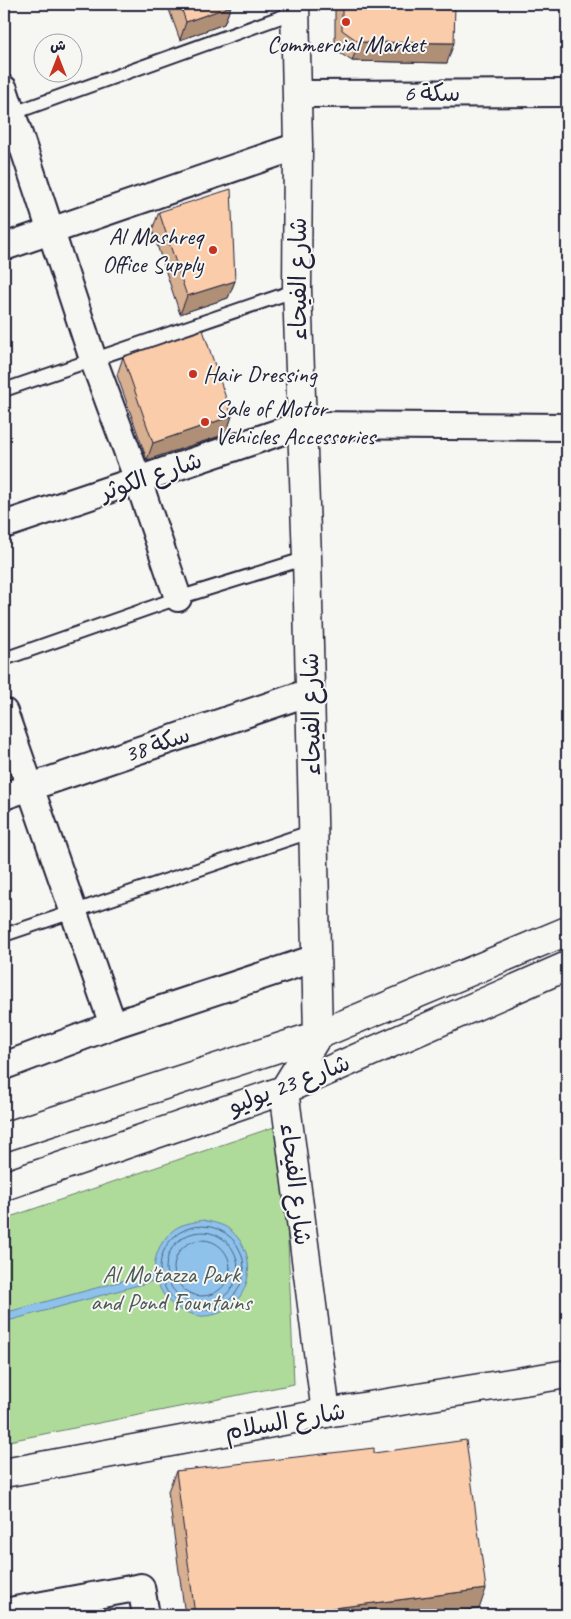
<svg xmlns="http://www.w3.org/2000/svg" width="571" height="1619" font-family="Caveat,'Playpen Sans Arabic',sans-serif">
<rect width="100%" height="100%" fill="#f6f6f2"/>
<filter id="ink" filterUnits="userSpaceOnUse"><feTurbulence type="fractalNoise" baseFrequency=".02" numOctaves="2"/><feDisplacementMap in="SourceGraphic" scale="10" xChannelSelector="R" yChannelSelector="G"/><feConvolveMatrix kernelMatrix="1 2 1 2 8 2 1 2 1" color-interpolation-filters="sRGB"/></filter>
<g filter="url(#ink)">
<polygon fill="#aedb99" stroke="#687e6a" points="283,1124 294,1384 4,1442 4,1219"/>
<path fill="#8ec2eb" stroke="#6382a5" d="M203,1220C211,1222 223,1224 229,1229C266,1258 247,1318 200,1316C196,1316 190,1313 186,1312C170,1307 161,1294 157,1280L4,1322V1313L155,1272C152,1255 165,1233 180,1226C187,1223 196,1222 203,1220Z"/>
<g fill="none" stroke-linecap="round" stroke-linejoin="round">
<g stroke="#4d6281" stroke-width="1">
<circle cx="202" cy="1268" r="42"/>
<circle cx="202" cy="1268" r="36"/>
<circle cx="202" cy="1268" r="28"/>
</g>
<g stroke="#22223b" stroke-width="16">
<g id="service">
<polyline points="8,115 295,12"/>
<polyline points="4,390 297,290"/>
<polyline points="4,659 178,598 307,558"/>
<polyline points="4,935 313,831"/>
</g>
</g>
<g stroke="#22223b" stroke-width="30">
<g id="minor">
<polyline points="4,89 93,359 138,480 178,598"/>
<polyline points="297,94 567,93"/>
<polyline points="4,247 298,146"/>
<polyline points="4,525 301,425 567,427"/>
<polyline points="4,712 113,1025"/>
<polyline points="4,796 310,692"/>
<polyline points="4,1066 113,1025 316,958"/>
<polyline points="4,1612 141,1587 146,1615"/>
</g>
</g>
<g stroke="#22223b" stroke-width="31">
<g id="tertiary">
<polyline points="295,4 298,146 297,290 307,558 318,1035 284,1090 326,1413"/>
<polyline points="4,1473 326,1413 567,1374"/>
</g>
</g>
<g stroke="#22223b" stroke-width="31">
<g id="secondary">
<polyline points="4,1137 318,1035 567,931"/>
<polyline points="4,1186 284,1090 567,966"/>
</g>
</g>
<use href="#service" stroke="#f6f6f2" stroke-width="12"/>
<use href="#minor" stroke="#f6f6f2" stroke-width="26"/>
<use href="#tertiary" stroke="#f6f6f2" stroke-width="28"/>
<use href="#secondary" stroke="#f6f6f2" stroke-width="28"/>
</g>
<g fill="#d7af91" stroke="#22223b">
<polygon points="167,4 231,4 231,6 224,24 180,40"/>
<polygon points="336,4 455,4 447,63 352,61 335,50 335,6"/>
<polygon points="159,212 235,281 228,298 180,314 152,230"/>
<polygon points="123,357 232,416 226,434 147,460 117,375"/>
<polygon points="374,1453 479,1609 429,1615 185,1615 168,1491 176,1471"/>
</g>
<g fill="#af8f76" stroke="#22223b">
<polygon points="231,6 224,24 180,40 186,22"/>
<polygon points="359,42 454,43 447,63 352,61"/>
<polygon points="235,281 228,298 180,314 187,296"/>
<polygon points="232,416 226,434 147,460 153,443"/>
<polygon points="486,1589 479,1609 429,1615 286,1615 286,1614"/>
</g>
<g fill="#facca9" stroke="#22223b">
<polygon points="180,4 231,4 231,6 186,22"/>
<polygon points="342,4 455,4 454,43 359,42 342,30"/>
<polygon points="231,189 235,281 187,296 159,212"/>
<polygon points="203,330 232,416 153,443 123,357"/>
<polygon points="466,1440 486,1589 286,1614 286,1615 195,1615 176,1471 374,1448 374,1453"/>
</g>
</g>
<g fill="#c8321e" stroke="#f6f6f2" stroke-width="2">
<circle cx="346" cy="22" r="5"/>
<circle cx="213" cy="250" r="5"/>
<circle cx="193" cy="374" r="5"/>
<circle cx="205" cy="422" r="5"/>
</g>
<g text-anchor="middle" stroke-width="4" stroke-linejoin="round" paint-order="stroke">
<g font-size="24" fill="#22223b" stroke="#f6f6f2" text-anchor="start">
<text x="346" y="52" text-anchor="middle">Commercial Market</text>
<text x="203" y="244" text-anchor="end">Al Mashreq<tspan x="203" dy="28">Office Supply</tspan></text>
<text x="203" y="382">Hair Dressing</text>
<text x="215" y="416">Sale of Motor<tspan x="215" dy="28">Vehicles Accessories</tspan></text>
</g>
<g font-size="24" fill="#22223b" stroke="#f6f6f2">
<text x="432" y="101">سكة 6</text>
<text transform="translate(298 279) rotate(-90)" y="8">شارع الفيحاء</text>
<text transform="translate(151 476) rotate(-19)" y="8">شارع الكوثر</text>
<text transform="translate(311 714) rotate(-91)" y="8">شارع الفيحاء</text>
<text transform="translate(157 744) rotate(-19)" y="8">سكة 38</text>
<text transform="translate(289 1084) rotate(-21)" y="8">شارع 23 يوليو</text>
<text transform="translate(296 1184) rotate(83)" y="8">شارع الفيحاء</text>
<text transform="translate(285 1421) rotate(-10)" y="8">شارع السلام</text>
</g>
<g font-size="24" fill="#4c5a57" stroke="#f6f6f2">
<text x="171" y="1282">Al Mo'tazza Park<tspan x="171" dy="28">and Pond Fountains</tspan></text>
</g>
</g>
<rect width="571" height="1619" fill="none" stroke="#f6f6f2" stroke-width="20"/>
<rect x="10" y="10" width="551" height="1599" fill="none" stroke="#22223b" stroke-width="2" filter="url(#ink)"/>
<g transform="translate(58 58)"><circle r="24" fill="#f6f6f2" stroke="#a1a1a9"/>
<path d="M0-4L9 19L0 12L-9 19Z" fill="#c8321e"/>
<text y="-8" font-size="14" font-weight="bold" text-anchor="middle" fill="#22223b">ش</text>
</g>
</svg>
